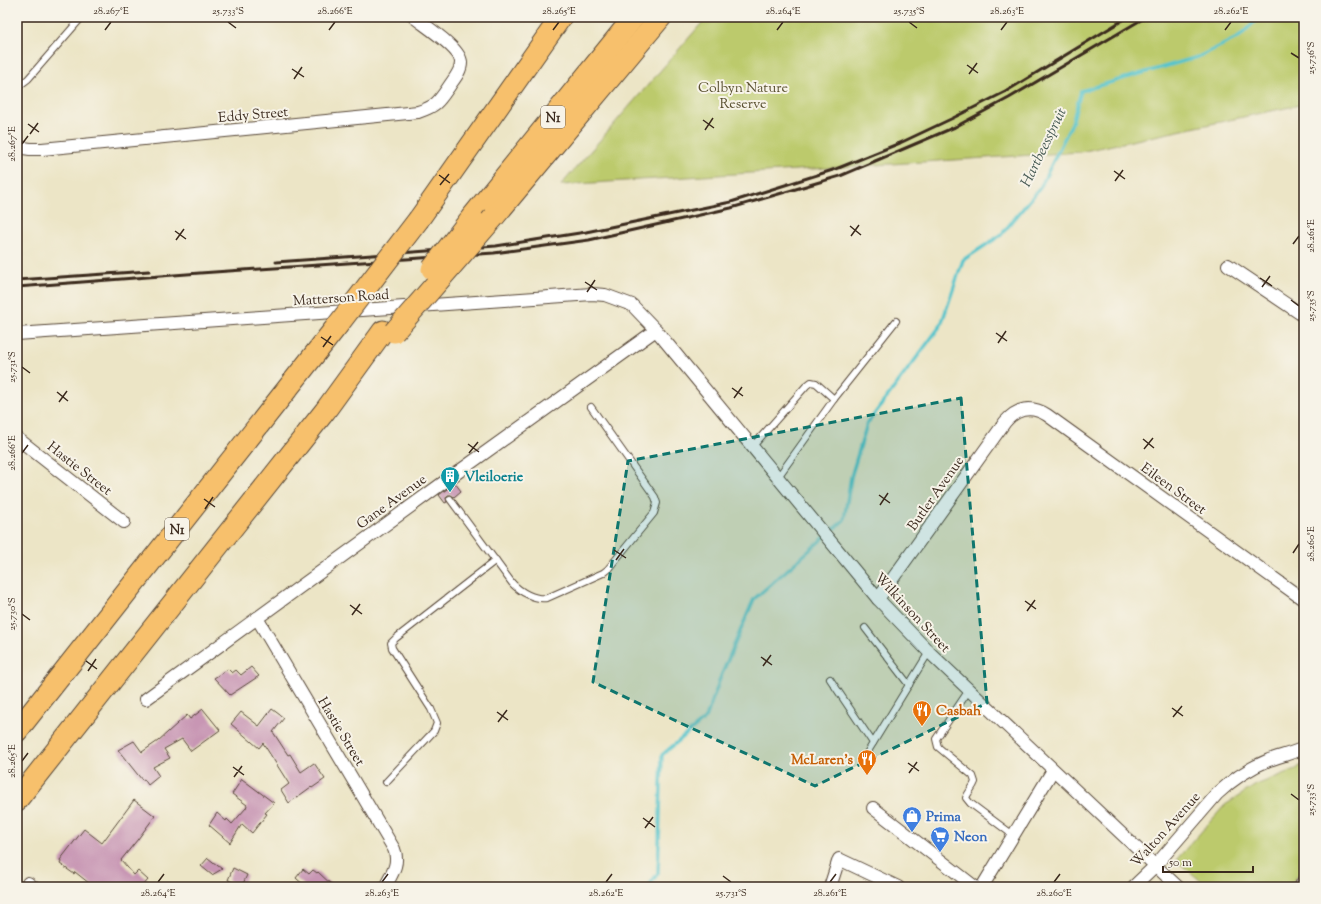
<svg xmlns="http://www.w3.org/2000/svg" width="1321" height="904" font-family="'Sorts Mill Goudy',serif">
<rect width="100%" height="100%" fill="#f7f3e8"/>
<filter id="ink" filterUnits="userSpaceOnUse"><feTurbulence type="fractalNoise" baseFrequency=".025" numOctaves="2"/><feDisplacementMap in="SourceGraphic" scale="8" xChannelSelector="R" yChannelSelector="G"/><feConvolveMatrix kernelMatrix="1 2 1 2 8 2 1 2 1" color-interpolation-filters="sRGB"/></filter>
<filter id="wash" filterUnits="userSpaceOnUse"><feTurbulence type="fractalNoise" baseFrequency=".012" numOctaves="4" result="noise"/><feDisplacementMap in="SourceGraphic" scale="16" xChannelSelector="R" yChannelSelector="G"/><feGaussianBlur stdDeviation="0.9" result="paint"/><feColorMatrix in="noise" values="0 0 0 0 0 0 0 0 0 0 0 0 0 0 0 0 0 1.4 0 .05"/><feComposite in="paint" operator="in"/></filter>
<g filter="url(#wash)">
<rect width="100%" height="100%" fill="#ece5c6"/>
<g fill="#bcca6c" stroke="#7c7a45">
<polygon points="707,17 1304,17 1304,104 1080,152 561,185"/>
<polygon points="1304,763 1304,868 1288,887 1208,887 1176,860 1225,805 1256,785 1296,769"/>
</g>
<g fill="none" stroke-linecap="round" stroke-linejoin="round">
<polyline stroke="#58c5cc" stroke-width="3.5" points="648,887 658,873 662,755 706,718 721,676 754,599 844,520 851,477 867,424 941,325 963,260 1001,235 1040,188 1072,123 1081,91 1198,57 1239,37 1259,17"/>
</g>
<g id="blocks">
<g fill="#c896b4">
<polygon points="455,483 461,491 454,497 451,495 448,495 446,498 447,502 445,503 439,495"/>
<polygon points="251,667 259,676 230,695 214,678 228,669 232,673 236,670 241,675"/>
<polygon points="203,709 220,730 191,751 182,739 164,749 170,758 153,767 159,776 148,785 144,779 142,780 118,750 134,741 142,752 158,741 187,715 190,719"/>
<polygon points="272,709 284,718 273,732 288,755 290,754 301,772 314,763 325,779 312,788 311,787 289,803 281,790 289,784 263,743 259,748 231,724 241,712 259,726"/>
<polygon points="242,779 274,803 265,813 267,814 252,833 242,824 230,843 209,825 217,813 226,821 227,819 232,824 246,808 247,805 232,794"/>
<polygon points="134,800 155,816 138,839 121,860 134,875 138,871 148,880 142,887 94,887 75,872 74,874 60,864 61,862 60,860 84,829 102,843"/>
<polygon points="208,858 222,869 212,875 201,866"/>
<polygon points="233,868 247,875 242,886 228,880"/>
<polygon points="303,869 309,874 313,870 317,873 318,872 334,887 306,887 296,878"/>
</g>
</g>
</g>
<g filter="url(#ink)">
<use href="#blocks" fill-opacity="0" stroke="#564637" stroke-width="1"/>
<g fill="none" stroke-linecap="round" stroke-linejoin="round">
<g stroke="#564637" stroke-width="8">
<g id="service">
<polyline points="17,86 20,85 28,79 82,17"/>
<polyline points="753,446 806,386 811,382 816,383 834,399"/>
<polyline points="778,477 834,399 896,321"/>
<path d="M450,499L512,583C520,592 535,600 547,598L603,573L608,569L654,513L657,503L655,497L591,407"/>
<polyline points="865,628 909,685"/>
<polyline points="830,679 873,743"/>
<path d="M969,690L936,739L938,747L973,776L975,782C973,788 968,792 966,798L970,803L1013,835"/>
<polyline points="867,753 929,652"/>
<polyline points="386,782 434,731 437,723 431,709 392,648 391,643 396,638 496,560"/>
</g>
</g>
<g stroke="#564637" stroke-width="14">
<g id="minor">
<path d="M17,147L30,149H42L418,112C437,106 439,101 450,85C454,79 461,71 461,63C462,49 425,26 414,17"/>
<polyline points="1228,265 1304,316"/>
<polyline points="17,334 592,294 605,295 632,305 656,330 878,599 929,652 969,690 1178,887"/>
<polyline points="17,438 124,522"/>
<path d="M878,599L1005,422C1017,408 1031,405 1047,415L1304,600"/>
<path d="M257,618L394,849C400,863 392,874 385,887"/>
<polyline points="146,699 440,485 656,330"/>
<polyline points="873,808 975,887"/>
<polyline points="28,883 33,887"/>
<polyline points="830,887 839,859 898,887"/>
<polyline points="982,887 1053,770"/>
<path d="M1133,887L1155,866L1217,794C1232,780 1249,768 1269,760C1280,756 1293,753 1304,748"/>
</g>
</g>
<g stroke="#564637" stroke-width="17">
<polyline id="tertiary" points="1302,887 1304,883"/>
</g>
<g stroke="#564637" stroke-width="23">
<g id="motorway">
<polyline points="472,217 634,17"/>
<polyline points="494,217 661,17"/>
<polyline points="419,219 561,17"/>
<polyline points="17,731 337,326"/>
<polyline points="17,800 325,411 383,331"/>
</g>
</g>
<use href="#service" stroke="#fff" stroke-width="6"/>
<use href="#minor" stroke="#fff" stroke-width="12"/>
<use href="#tertiary" stroke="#fff" stroke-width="15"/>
<use href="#motorway" stroke="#f7c06c" stroke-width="21"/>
<g stroke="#3b2a1e" stroke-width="3">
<polyline points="276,262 496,246 586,232 731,202 836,169 900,143 953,118 1005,92 1128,17"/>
<polyline points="17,280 149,271"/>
<polyline points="17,287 200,273 494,253 589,240 731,208 840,176 955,127 1009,98 1146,17"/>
</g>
<g stroke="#564637" stroke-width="23" stroke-linecap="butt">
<g id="motorway-bridge">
<polyline points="432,269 472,217"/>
<polyline points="337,326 419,219"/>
<polyline points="394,332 494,217"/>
</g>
</g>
<use href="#motorway-bridge" stroke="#f7c06c" stroke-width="21"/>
</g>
</g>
<path fill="#0f766e" fill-opacity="0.2" stroke="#0f766e" stroke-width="3" stroke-dasharray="8 5" stroke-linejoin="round" d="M961,398L987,703L815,786L593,682L628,461Z"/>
<path fill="none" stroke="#3b2a1e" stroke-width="1.5" d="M228,22L236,28M909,22L917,28M105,30L111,22M329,30L335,22M553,30L559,22M777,30L783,22M1001,30L1007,22M1225,30L1231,22M1291,53L1299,58M967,65L978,73M292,69L304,77M969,74L977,63M294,79L302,67M703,120L714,128M28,124L39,132M705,130L713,118M30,134L38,123M22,144L28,136M1114,171L1125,179M439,175L450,183M1115,181L1123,170M440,185L449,174M850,226L861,235M175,231L186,239M851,236L859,225M176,240L184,229M1293,244L1299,236M1260,278L1272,286M585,282L597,290M1262,287L1270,276M587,292L595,280M1291,300L1299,306M996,333L1007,341M321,337L333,345M998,343L1006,331M323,347L331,336M22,367L30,373M732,388L743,396M57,392L68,401M734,398L742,387M59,402L67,391M1143,439L1154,448M468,444L479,452M1144,449L1153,438M22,453L28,445M469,453L478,442M879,495L890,503M204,499L215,507M880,505L888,493M205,509L213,497M614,550L626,558M1293,553L1299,544M616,560L624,549M1025,601L1036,609M350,605L362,614M1027,611L1035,600M22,614L30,620M352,615L360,604M761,657L772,665M86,661L97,669M763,666L771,655M88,671L96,659M1172,708L1183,716M497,712L508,720M1173,717L1182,706M498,722L507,710M22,761L28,753M908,763L919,771M233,767L244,775M909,773L917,762M234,777L242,766M1291,794L1299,800M643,818L655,827M645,828L653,817M723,876L731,882M158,882L164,874M382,882L388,874M606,882L612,874M830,882L836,874M1054,882L1060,874"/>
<defs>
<g id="building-pin" transform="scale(1)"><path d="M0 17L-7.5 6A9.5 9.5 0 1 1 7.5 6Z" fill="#0f9aa8" stroke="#f7f3e8"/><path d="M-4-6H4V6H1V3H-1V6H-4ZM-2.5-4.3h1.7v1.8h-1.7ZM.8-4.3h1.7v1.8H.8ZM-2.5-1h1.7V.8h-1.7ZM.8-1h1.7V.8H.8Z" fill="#fff"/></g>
<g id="restaurant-pin" transform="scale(1)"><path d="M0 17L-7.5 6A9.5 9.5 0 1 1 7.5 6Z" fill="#e8710a" stroke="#f7f3e8"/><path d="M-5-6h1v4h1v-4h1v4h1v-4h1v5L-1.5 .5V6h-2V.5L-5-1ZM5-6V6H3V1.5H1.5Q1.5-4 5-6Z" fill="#fff"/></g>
<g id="shop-pin" transform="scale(1)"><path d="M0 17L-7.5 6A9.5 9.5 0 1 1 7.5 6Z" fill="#3f7fe0" stroke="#f7f3e8"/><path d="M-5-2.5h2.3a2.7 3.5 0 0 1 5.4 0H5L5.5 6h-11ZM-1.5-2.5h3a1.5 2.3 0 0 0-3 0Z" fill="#fff"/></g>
<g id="supermarket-pin" transform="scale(1)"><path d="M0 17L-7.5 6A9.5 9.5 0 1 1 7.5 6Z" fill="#3f7fe0" stroke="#f7f3e8"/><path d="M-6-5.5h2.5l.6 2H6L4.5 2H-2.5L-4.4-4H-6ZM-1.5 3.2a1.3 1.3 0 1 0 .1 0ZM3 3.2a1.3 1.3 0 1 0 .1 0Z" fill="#fff"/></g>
</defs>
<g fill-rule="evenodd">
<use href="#building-pin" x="450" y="476"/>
<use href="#restaurant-pin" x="922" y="710"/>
<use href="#restaurant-pin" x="867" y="759"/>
<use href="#shop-pin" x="912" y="816"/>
<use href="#supermarket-pin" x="940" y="836"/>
</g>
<g text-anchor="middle" stroke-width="4" stroke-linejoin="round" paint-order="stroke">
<g fill="#f7f3e8" stroke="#73665b" stroke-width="1">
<rect x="541" y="106" width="24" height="22" rx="3"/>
<rect x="165" y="518" width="24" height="22" rx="3"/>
</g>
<g font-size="13" font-weight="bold" fill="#3b2a1e">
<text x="553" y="122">N1</text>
<text x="177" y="534">N1</text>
</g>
<g font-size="14" fill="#5b5232" stroke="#f7f3e8">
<text x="743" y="92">Colbyn Nature<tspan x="743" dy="16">Reserve</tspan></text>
</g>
<g font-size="14" fill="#3b2a1e" stroke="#f7f3e8">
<text transform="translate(253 114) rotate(-5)" y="5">Eddy Street</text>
<text transform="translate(341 297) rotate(-4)" y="5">Matterson Road</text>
<text transform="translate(80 468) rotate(38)" y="5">Hastie Street</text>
<text transform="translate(1174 488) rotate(36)" y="5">Eileen Street</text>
<text transform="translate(935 493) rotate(-55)" y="5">Butler Avenue</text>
<text transform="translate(391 501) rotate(-36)" y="5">Gane Avenue</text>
<text transform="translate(913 612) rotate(47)" y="5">Wilkinson Street</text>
<text transform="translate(342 731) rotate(59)" y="5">Hastie Street</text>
<text transform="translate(1165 829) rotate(-48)" y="5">Walton Avenue</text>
</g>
<g font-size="14" font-weight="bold" fill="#0d838f" stroke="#f7f3e8" text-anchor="start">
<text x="464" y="481">Vleiloerie</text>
</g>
<g font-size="14" font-weight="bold" fill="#c56008" stroke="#f7f3e8" text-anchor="start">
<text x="936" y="715">Casbah</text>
<text x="853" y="764" text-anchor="end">McLaren's</text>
</g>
<g font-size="14" font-weight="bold" fill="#366cbe" stroke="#f7f3e8" text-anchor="start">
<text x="926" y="821">Prima</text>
<text x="954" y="841">Neon</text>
</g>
<g font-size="15" font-style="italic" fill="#445852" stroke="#f7f3e8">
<text transform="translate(1043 147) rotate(-64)" y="5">Hartbeesspruit</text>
</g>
</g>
<rect width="1321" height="904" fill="none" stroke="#f7f3e8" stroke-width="44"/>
<path d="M1163 866v6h90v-6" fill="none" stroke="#3b2a1e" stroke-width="2"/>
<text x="1169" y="866" font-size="12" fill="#3b2a1e" stroke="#f7f3e8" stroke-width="3" paint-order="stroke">50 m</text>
<rect x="22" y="22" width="1277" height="860" fill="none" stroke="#3b2a1e" stroke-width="1.5"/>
<g font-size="10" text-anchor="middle" fill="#3b2a1e">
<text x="111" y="14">28.267°E</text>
<text x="228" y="14">25.733°S</text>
<text x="335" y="14">28.266°E</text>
<text x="559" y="14">28.265°E</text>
<text x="783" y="14">28.264°E</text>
<text x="909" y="14">25.735°S</text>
<text x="1007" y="14">28.263°E</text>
<text x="1231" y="14">28.262°E</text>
<text transform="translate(1310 58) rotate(-90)" y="4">25.736°S</text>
<text transform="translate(11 144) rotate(-90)" y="4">28.267°E</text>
<text transform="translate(1310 236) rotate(-90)" y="4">28.261°E</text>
<text transform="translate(1310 306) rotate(-90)" y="4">25.735°S</text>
<text transform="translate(11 367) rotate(-90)" y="4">25.731°S</text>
<text transform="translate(11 453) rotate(-90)" y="4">28.266°E</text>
<text transform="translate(1310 544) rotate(-90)" y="4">28.260°E</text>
<text transform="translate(11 614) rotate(-90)" y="4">25.730°S</text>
<text transform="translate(11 761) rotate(-90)" y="4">28.265°E</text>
<text transform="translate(1310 800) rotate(-90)" y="4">25.733°S</text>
<text x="158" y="896">28.264°E</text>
<text x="382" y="896">28.263°E</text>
<text x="606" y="896">28.262°E</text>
<text x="731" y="896">25.731°S</text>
<text x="830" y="896">28.261°E</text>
<text x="1054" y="896">28.260°E</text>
</g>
</svg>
